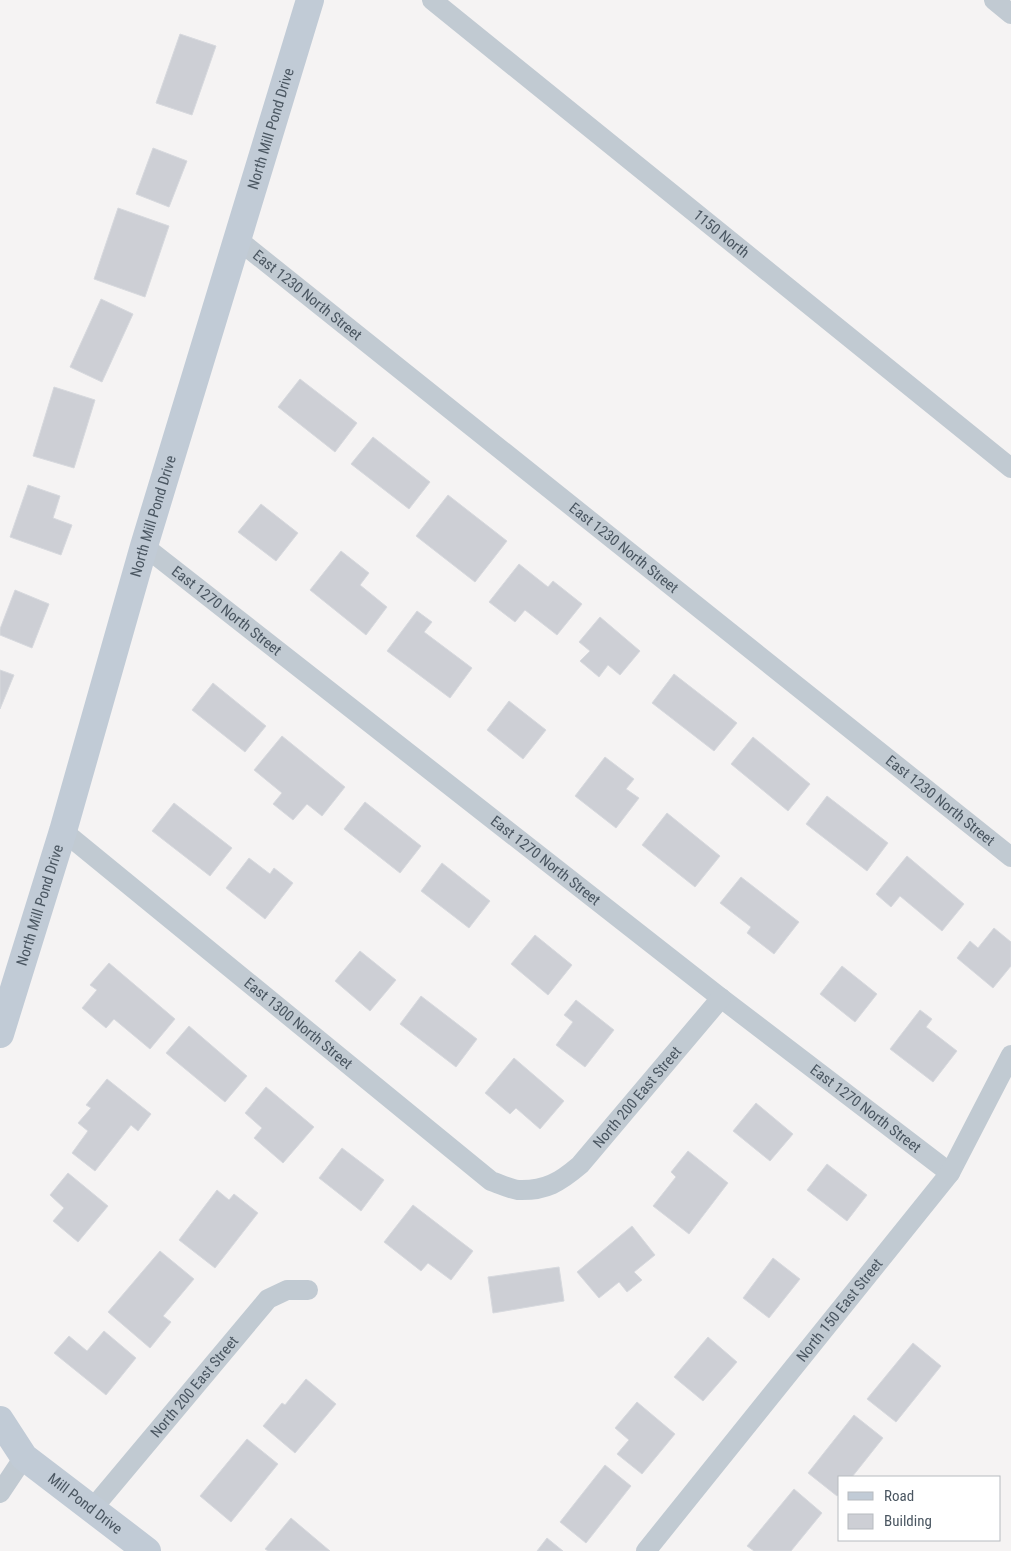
<svg xmlns="http://www.w3.org/2000/svg" width="1011" height="1551" font-family="'Roboto Condensed',sans-serif">
<rect width="100%" height="100%" fill="#f5f3f3"/>
<g fill="#cdcfd5" stroke="#d7d9de">
<polygon points="180,34 216,46 192,115 156,103"/>
<polygon points="153,148 187,161 169,207 136,194"/>
<polygon points="118,208 169,226 145,297 94,279"/>
<polygon points="101,299 133,314 102,382 70,367"/>
<polygon points="300,379 357,423 335,452 278,407"/>
<polygon points="54,387 95,400 74,468 33,456"/>
<polygon points="373,437 430,482 409,509 351,464"/>
<polygon points="28,485 60,496 53,518 72,525 61,555 10,537"/>
<polygon points="448,495 507,541 475,582 416,536"/>
<polygon points="261,504 298,533 276,561 238,532"/>
<polygon points="341,551 369,573 360,585 387,607 366,635 310,590"/>
<polygon points="519,564 548,587 553,581 582,604 557,635 525,610 515,622 489,602"/>
<polygon points="15,590 49,604 32,648 0,635 0,629"/>
<polygon points="417,611 432,622 424,632 472,668 450,698 387,651"/>
<polygon points="600,617 640,651 620,675 608,665 599,677 580,661 590,651 579,642"/>
<polygon points="0,670 14,675 0,709"/>
<polygon points="674,674 737,723 714,751 652,703"/>
<polygon points="213,683 266,726 245,752 192,710"/>
<polygon points="509,701 546,730 523,759 487,730"/>
<polygon points="282,736 345,787 322,816 307,804 293,820 273,804 282,793 254,770"/>
<polygon points="753,737 810,784 788,811 731,764"/>
<polygon points="605,757 634,779 626,789 639,798 616,828 575,796"/>
<polygon points="827,796 888,843 867,871 806,824"/>
<polygon points="365,802 421,846 400,873 344,829"/>
<polygon points="174,803 232,848 210,876 152,831"/>
<polygon points="667,813 720,856 695,887 642,845"/>
<polygon points="907,856 964,904 942,931 900,896 891,907 876,894"/>
<polygon points="249,858 270,874 274,868 293,883 265,919 226,888"/>
<polygon points="442,863 490,901 469,928 421,891"/>
<polygon points="741,877 799,922 774,954 747,933 751,927 720,903"/>
<polygon points="994,928 1011,942 1011,966 993,988 957,958 970,941 978,948"/>
<polygon points="535,935 572,965 548,995 511,964"/>
<polygon points="360,951 396,980 370,1011 335,981"/>
<polygon points="109,963 175,1019 150,1049 114,1019 106,1028 82,1008 97,990 90,985"/>
<polygon points="842,966 877,994 855,1022 820,994"/>
<polygon points="421,996 477,1039 456,1067 400,1024"/>
<polygon points="576,1000 614,1030 585,1067 556,1045 573,1022 564,1015"/>
<polygon points="920,1010 932,1019 926,1027 957,1051 933,1082 890,1049"/>
<polygon points="189,1026 247,1076 225,1102 166,1053"/>
<polygon points="514,1058 564,1101 540,1129 516,1108 510,1114 485,1093"/>
<polygon points="107,1079 151,1114 138,1131 131,1125 95,1171 72,1153 88,1131 78,1123 91,1108 86,1105"/>
<polygon points="266,1087 314,1127 283,1163 254,1138 262,1128 245,1113"/>
<polygon points="756,1103 793,1134 770,1161 733,1131"/>
<polygon points="342,1148 384,1180 361,1211 319,1178"/>
<polygon points="688,1151 728,1183 689,1234 653,1206 676,1177 671,1172"/>
<polygon points="827,1164 867,1195 847,1221 807,1190"/>
<polygon points="68,1173 108,1206 78,1242 53,1221 64,1208 50,1195"/>
<polygon points="217,1190 229,1200 234,1194 258,1213 215,1268 179,1240"/>
<polygon points="413,1205 473,1251 451,1280 428,1263 421,1271 384,1242"/>
<polygon points="632,1226 655,1255 634,1272 642,1280 627,1292 619,1282 599,1298 577,1272"/>
<polygon points="160,1251 194,1279 163,1316 171,1322 150,1348 108,1312"/>
<polygon points="773,1258 800,1279 769,1318 743,1298"/>
<polygon points="559,1267 564,1301 493,1313 488,1277"/>
<polygon points="104,1331 136,1358 106,1395 54,1353 69,1336 87,1351"/>
<polygon points="708,1337 737,1362 703,1401 674,1377"/>
<polygon points="913,1343 941,1366 896,1422 867,1399"/>
<polygon points="306,1379 336,1404 295,1453 263,1426 282,1403 285,1405"/>
<polygon points="637,1402 675,1434 642,1474 617,1454 629,1440 615,1428"/>
<polygon points="854,1415 883,1438 852,1477 840,1477 840,1493 837,1496 808,1473"/>
<polygon points="247,1439 278,1464 231,1522 200,1496"/>
<polygon points="605,1465 631,1486 586,1543 560,1522"/>
<polygon points="794,1489 822,1513 791,1551 754,1551 747,1546"/>
<polygon points="291,1518 330,1551 268,1551 265,1549"/>
<polygon points="547,1538 563,1551 537,1551"/>
</g>
<g fill="none" stroke-linecap="round" stroke-linejoin="round">
<g stroke="#c1cad2" stroke-width="20">
<path id="s1" d="M432,0L1011,468"/>
<polyline points="994,0 1011,14"/>
<path id="s2" d="M237,239L1011,857"/>
<path id="s3" d="M144,546L721,998L950,1173"/>
<path id="s4" d="M63,831L491,1181C500,1184 510,1189 518,1190C546,1191 560,1182 580,1165L721,998"/>
<polyline points="0,1493 24,1457"/>
<path id="s5" d="M93,1508L268,1299L287,1290H308"/>
<path id="s6" d="M646,1551L950,1173L1011,1055"/>
</g>
<g stroke="#c1cbd6" stroke-width="28">
<path id="s7" d="M0,1034L63,831L144,546L310,0"/>
<path id="s8" d="M0,1420L24,1457L147,1551"/>
</g>
</g>
<g text-anchor="middle" stroke-width="5" stroke-linejoin="round" paint-order="stroke">
<g font-size="15" fill="#4a5661" stroke="#fff">
<text dy="5" stroke="none"><textPath href="#s7" startOffset="945">North Mill Pond Drive</textPath></text>
<text dy="5" stroke="none"><textPath href="#s1" startOffset="372">1150 North</textPath></text>
<text dy="5" stroke="none"><textPath href="#s2" startOffset="90">East 1230 North Street</textPath></text>
<text dy="5" stroke="none"><textPath href="#s7" startOffset="540">North Mill Pond Drive</textPath></text>
<text dy="5" stroke="none"><textPath href="#s2" startOffset="495">East 1230 North Street</textPath></text>
<text dy="5" stroke="none"><textPath href="#s3" startOffset="105">East 1270 North Street</textPath></text>
<text dy="5" stroke="none"><textPath href="#s2" startOffset="900">East 1230 North Street</textPath></text>
<text dy="5" stroke="none"><textPath href="#s3" startOffset="510">East 1270 North Street</textPath></text>
<text dy="5" stroke="none"><textPath href="#s7" startOffset="135">North Mill Pond Drive</textPath></text>
<text dy="5" stroke="none"><textPath href="#s4" startOffset="304">East 1300 North Street</textPath></text>
<text dy="5" stroke="none"><textPath href="#s4" startOffset="739">North 200 East Street</textPath></text>
<text dy="5" stroke="none"><textPath href="#s3" startOffset="915">East 1270 North Street</textPath></text>
<text dy="5" stroke="none"><textPath href="#s6" startOffset="309">North 150 East Street</textPath></text>
<text dy="5" stroke="none"><textPath href="#s5" startOffset="158">North 200 East Street</textPath></text>
<text dy="5" stroke="none"><textPath href="#s8" startOffset="121">Mill Pond Drive</textPath></text>
</g>
</g>
<rect x="838" y="1476" width="162" height="65" fill="#ffffff" stroke="#b7bbc0"/>
<rect x="848" y="1492" width="25" height="8" fill="#c1cbd6" stroke="#b7bbc0"/>
<text x="884" y="1501" font-size="15" fill="#4a5661">Road</text>
<rect x="848" y="1514" width="25" height="15" fill="#cdcfd5" stroke="#b7bbc0"/>
<text x="884" y="1526" font-size="15" fill="#4a5661">Building</text>
</svg>
